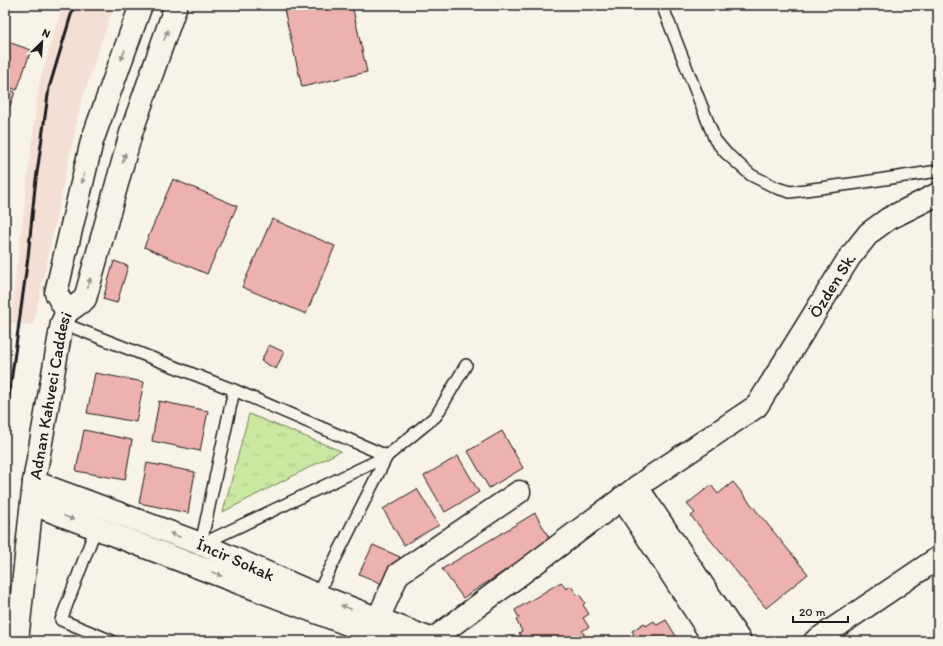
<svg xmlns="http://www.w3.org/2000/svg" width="943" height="646" font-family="Itim,sans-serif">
<defs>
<pattern id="grass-tufts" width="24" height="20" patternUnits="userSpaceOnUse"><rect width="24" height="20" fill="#cbe8a0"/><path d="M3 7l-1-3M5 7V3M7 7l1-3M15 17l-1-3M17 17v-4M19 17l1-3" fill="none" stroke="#aec689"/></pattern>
</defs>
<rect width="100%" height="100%" fill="#f7f3e8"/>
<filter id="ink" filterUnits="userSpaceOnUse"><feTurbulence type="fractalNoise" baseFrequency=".025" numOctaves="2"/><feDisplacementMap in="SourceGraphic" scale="8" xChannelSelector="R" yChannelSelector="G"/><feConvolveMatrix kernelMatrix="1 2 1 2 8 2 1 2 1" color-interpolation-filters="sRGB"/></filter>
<g filter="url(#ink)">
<polygon fill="#f4dfd7" points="62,5 114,5 81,103 33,325 10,323 39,84"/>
<polygon fill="url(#grass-tufts)" stroke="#74825e" points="249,414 341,451 223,512"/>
<g fill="#edb1af" stroke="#1c1c1c">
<polygon points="283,5 352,5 367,72 302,87"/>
<polygon points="5,41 31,50 17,90 5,86"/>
<polygon points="5,88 15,92 10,106 5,105"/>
<polygon points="173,179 237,206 207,274 144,247"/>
<polygon points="272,219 335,246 306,314 242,287"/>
<polygon points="114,261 128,266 117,303 103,299"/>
<polygon points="269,345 284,352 276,369 261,361"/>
<polygon points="95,373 144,382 136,422 87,413"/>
<polygon points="159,401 208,411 200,451 152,441"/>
<polygon points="84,430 132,440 125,480 76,471"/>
<polygon points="502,431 523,468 489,488 468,451"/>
<polygon points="458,456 479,492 445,512 424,476"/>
<polygon points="147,463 195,472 188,513 139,503"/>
<polygon points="733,482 808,574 766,608 691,516 695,513 687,504 711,485 718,494"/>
<polygon points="417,489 439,525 404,545 383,509"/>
<polygon points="535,513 551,541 463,598 442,569"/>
<polygon points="373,545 400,557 387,586 359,574"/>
<polygon points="561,582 566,589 571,586 578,596 580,595 585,603 583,605 589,614 583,618 589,627 582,631 587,639 583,641 529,641 527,639 524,641 519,633 522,631 516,620 519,618 515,610"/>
<polygon points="666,620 679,641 629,641 627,638 634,634 632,631 644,623 646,626 654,621 657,625"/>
</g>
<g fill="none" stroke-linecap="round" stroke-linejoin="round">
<g stroke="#1c1c1c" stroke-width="14">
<g id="lane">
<polyline points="662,5 715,140 726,153 751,175 777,188 790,192 858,183 938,171"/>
<polyline points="62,323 234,390 387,456 317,595"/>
<polyline points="96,528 61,620 112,641"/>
<polyline points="201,544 234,390"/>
<polyline points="202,544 387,456 436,416 466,365"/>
</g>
</g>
<g stroke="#1c1c1c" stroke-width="25">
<g id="street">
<polyline points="637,487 740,641"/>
<polyline points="622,498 715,641"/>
<polyline points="378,619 398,574 519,492"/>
<path id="s1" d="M432,640L648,479L757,406L849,258L869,233L888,219L938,194"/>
</g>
</g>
<g stroke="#1c1c1c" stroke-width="25">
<g id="secondary">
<polyline points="67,312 56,293 92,141 141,5"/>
<path id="s2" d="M34,482L201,544L317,595L435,641"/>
<polyline points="33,504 392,641"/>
<path id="s3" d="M17,641L34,482L62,323L67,312L85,299L131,133L176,5"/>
<polyline points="815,641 938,558"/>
</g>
</g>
<use href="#lane" stroke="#f7f3e8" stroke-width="11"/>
<use href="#street" stroke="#f7f3e8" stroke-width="22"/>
<use href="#secondary" stroke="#f7f3e8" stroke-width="22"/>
<polyline stroke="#1c1c1c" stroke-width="3" points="5,426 28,257 35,187 49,88 74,5"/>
</g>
<defs><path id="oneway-solid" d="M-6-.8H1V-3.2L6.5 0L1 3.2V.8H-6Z"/></defs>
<g fill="#94928c">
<use href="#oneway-solid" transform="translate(166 35) rotate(-70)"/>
<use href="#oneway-solid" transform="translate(123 55) rotate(110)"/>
<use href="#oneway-solid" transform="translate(124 158) rotate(-75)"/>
<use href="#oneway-solid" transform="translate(83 178) rotate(103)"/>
<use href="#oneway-solid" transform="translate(89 283) rotate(-75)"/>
<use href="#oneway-solid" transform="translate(69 518) rotate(21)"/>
<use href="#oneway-solid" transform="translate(175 535) rotate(-159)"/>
<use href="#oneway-solid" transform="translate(217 574) rotate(21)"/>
<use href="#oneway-solid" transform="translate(346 607) rotate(-159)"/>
</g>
</g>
<g text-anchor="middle" stroke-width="4" stroke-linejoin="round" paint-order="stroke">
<g font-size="17" fill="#1c1c1c" stroke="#f7f3e8">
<text dy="6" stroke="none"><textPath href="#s1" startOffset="543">Özden Sk.</textPath></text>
<text dy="6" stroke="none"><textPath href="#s3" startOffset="248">Adnan Kahveci Caddesi</textPath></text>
<text dy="6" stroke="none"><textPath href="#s2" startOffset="216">İncir Sokak</textPath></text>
</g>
</g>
<rect width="943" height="646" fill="none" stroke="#f7f3e8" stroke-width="20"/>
<rect x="10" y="10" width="923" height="626" fill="none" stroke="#1c1c1c" stroke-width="1.5" filter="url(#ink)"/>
<g transform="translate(42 42) rotate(25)" stroke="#f7f3e8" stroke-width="3" paint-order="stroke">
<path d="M0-3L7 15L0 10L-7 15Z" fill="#1c1c1c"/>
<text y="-6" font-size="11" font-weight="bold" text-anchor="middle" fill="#1c1c1c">N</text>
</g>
<path d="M793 616v6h55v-6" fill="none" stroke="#1c1c1c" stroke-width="2"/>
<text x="799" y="616" font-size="12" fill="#1c1c1c" stroke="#f7f3e8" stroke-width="3" paint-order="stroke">20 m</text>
</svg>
